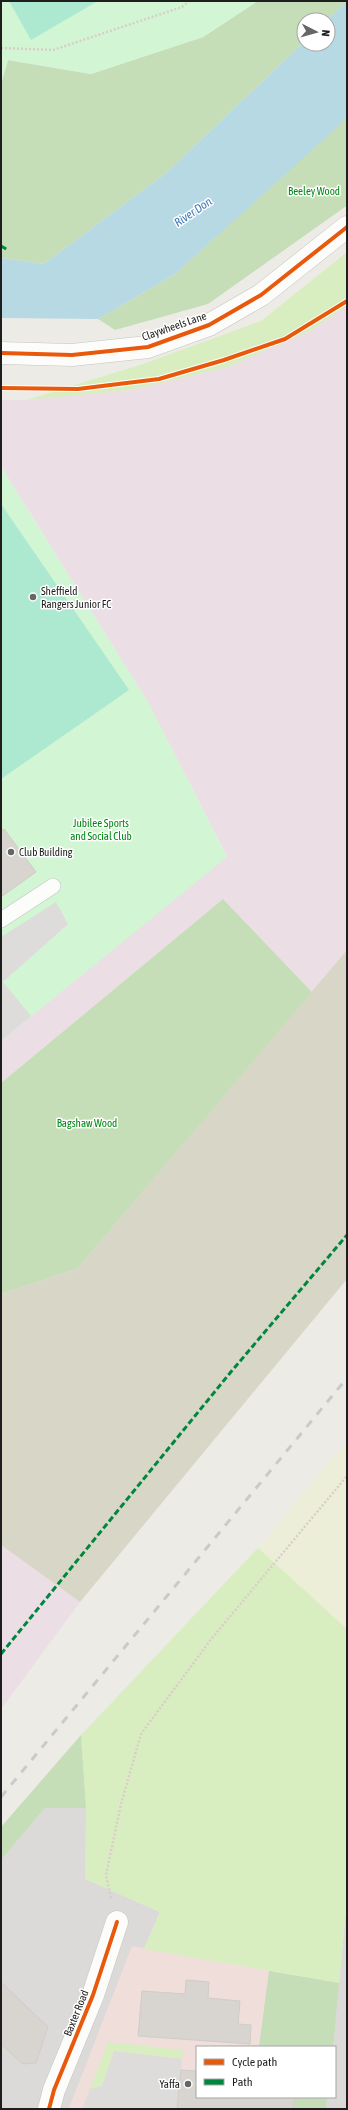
<svg xmlns="http://www.w3.org/2000/svg" width="348" height="2110" font-family="'Asap Condensed',sans-serif">
<rect width="100%" height="100%" fill="#edebe6"/>
<g fill="#dcdad8">
<polygon points="45,1808 86,1808 86,1879 160,1912 144,1949 132,1947 69,2109 1,2109 1,1860"/>
<polygon points="347,1899 347,2109 293,2109 295,2097 335,2097 335,2047 259,2047 269,1971 339,1983"/>
</g>
<polygon fill="#f0deda" points="132,1946 269,1971 259,2047 197,2047 197,2097 295,2097 293,2109 69,2109"/>
<g fill="#ebdee5">
<polygon points="347,306 347,950 312,992 223,899 1,1083 1,1041 227,856 148,702 1,466 1,400 26,400 131,390 228,367 311,330"/>
<polygon points="1,1545 80,1602 1,1709"/>
</g>
<polygon fill="#d7d6c7" points="347,950 347,1279 80,1602 1,1545 1,1294 78,1268"/>
<polygon fill="#edeed8" points="347,1441 347,1629 258,1548"/>
<g fill="#d8eec1">
<polygon points="347,252 347,306 311,330 228,367 131,390 26,400 143,364 261,321"/>
<polygon points="258,1548 347,1629 347,1899 339,1983 144,1949 160,1912 85,1879 86,1808 81,1735"/>
<polygon points="108,2042 183,2050 182,2059 114,2051 102,2086 90,2089"/>
</g>
<g fill="#c5deb8">
<polygon points="258,1 347,1 327,20 304,20 304,42 166,173 44,264 1,258 1,84 8,60 91,74 203,37"/>
<polygon points="347,117 347,205 345,207 208,304 115,330 98,319 175,274"/>
<polygon points="223,899 312,992 78,1268 1,1294 1,1083"/>
<polygon points="81,1735 86,1808 45,1808 1,1860 1,1827"/>
<polygon points="269,1971 339,1983 333,2047 259,2047"/>
<polygon points="295,2097 327,2097 326,2109 293,2109"/>
</g>
<g fill="#d2f6d3">
<polygon points="1,1 258,1 203,37 91,74 8,60 1,84"/>
<polygon points="1,467 148,702 227,857 1,1041"/>
</g>
<g fill="#ade9d1">
<polygon points="9,1 98,1 31,40"/>
<polygon points="1,504 129,690 1,779"/>
</g>
<g fill="#dddcda">
<polygon points="56,902 68,924 3,982 31,1016 1,1041 1,937"/>
<polygon points="114,2051 182,2059 177,2109 82,2109 90,2089 102,2086"/>
</g>
<polygon fill="#b6d9e3" points="347,1 347,117 333,131 175,274 98,319 1,318 1,258 44,264 166,173 304,42 304,44 328,44 327,20"/>
<g fill="#d8d4d0" stroke="#d0ccc7">
<polygon points="4,829 36,872 1,897 1,831"/>
<polygon points="186,1980 209,1982 208,1998 240,2001 238,2024 251,2025 250,2044 138,2036 142,1991 185,1994"/>
<polygon points="1,1982 48,2027 36,2063 23,2064 1,2044"/>
<polygon points="181,2070 197,2071 197,2097 295,2097 293,2109 177,2109"/>
</g>
<g fill="none" stroke-linecap="round" stroke-linejoin="round">
<g stroke="#c5c4c2" stroke-width="16">
<polyline id="lane" points="1,920 53,886"/>
</g>
<g stroke="#c5c4c2" stroke-width="23">
<g id="street">
<polyline points="1,353 72,355 148,347 209,325 261,295 347,227"/>
<polyline points="49,2109 54,2090 93,1995 117,1922"/>
</g>
</g>
<g stroke="#dbccc9" stroke-width="2.5" stroke-dasharray="2 2" stroke-linecap="butt">
<polyline points="1,48 53,50 182,7 189,1"/>
<polyline points="111,1898 106,1875 121,1804 141,1734 212,1638 347,1476"/>
</g>
<use href="#lane" stroke="#fcfcfb" stroke-width="15"/>
<use href="#street" stroke="#fcfcfb" stroke-width="22"/>
<polyline stroke="#cacac9" stroke-width="3" stroke-dasharray="8 8" stroke-linecap="butt" points="1,1797 347,1378"/>
<g stroke="#00873e" stroke-width="3" stroke-dasharray="6 3" stroke-linecap="butt">
<polyline points="1,246 8,250"/>
<polyline points="1,1654 230,1373 347,1235"/>
</g>
<g stroke="#fff" stroke-width="6">
<g id="cycleway">
<polyline points="1,353 72,355 148,347 209,325 261,295 347,227"/>
<polyline points="1,388 78,389 159,379 224,360 285,339 347,301"/>
<polyline points="49,2109 54,2090 93,1995 117,1922"/>
</g>
</g>
<use href="#cycleway" stroke="#e8590c" stroke-width="4"/>
</g>
<g fill="#666664" stroke="#fff" stroke-width="1.5">
<circle cx="33" cy="597" r="4"/>
<circle cx="11" cy="852" r="4"/>
<circle cx="188" cy="2084" r="4"/>
</g>
<g text-anchor="middle" stroke-width="3" stroke-linejoin="round" paint-order="stroke">
<g font-size="11" fill="#008710" stroke="#fff">
<text x="314" y="195">Beeley Wood</text>
<text x="101" y="827">Jubilee Sports<tspan x="101" dy="13">and Social Club</tspan></text>
<text x="87" y="1127">Bagshaw Wood</text>
</g>
<g font-size="11" fill="#1e1e1e" stroke="#fff">
<text transform="translate(174 326) rotate(-19)" y="4">Claywheels Lane</text>
<text transform="translate(76 2013) rotate(-68)" y="4">Baxter Road</text>
</g>
<g font-size="11" fill="#1e1e1e" stroke="#fff" text-anchor="start">
<text x="41" y="595">Sheffield<tspan x="41" dy="13">Rangers Junior FC</tspan></text>
<text x="19" y="856">Club Building</text>
<text x="180" y="2088" text-anchor="end">Yaffa</text>
</g>
<g font-size="12" font-style="italic" fill="#4078b7" stroke="#fff">
<text transform="translate(193 212) rotate(-34)" y="4">River Don</text>
</g>
</g>
<rect width="348" height="2110" fill="none" stroke="#1e1e1e" stroke-width="4"/>
<rect x="196" y="2046" width="140" height="52" fill="#ffffff" stroke="#a5a5a5"/>
<rect x="204" y="2059" width="20" height="6" fill="#e8590c" stroke="#a5a5a5"/>
<text x="232" y="2066" font-size="12" fill="#1e1e1e">Cycle path</text>
<rect x="204" y="2079" width="20" height="6" fill="#00873e" stroke="#a5a5a5"/>
<text x="232" y="2086" font-size="12" fill="#1e1e1e">Path</text>
<g transform="translate(316 32) rotate(96)"><circle r="19" fill="#ffffff" stroke="#a5a5a5"/>
<path d="M0-3L7 15L0 10L-7 15Z" fill="#666664"/>
<text y="-6" font-size="11" font-weight="bold" text-anchor="middle" fill="#1e1e1e">N</text>
</g>
</svg>
